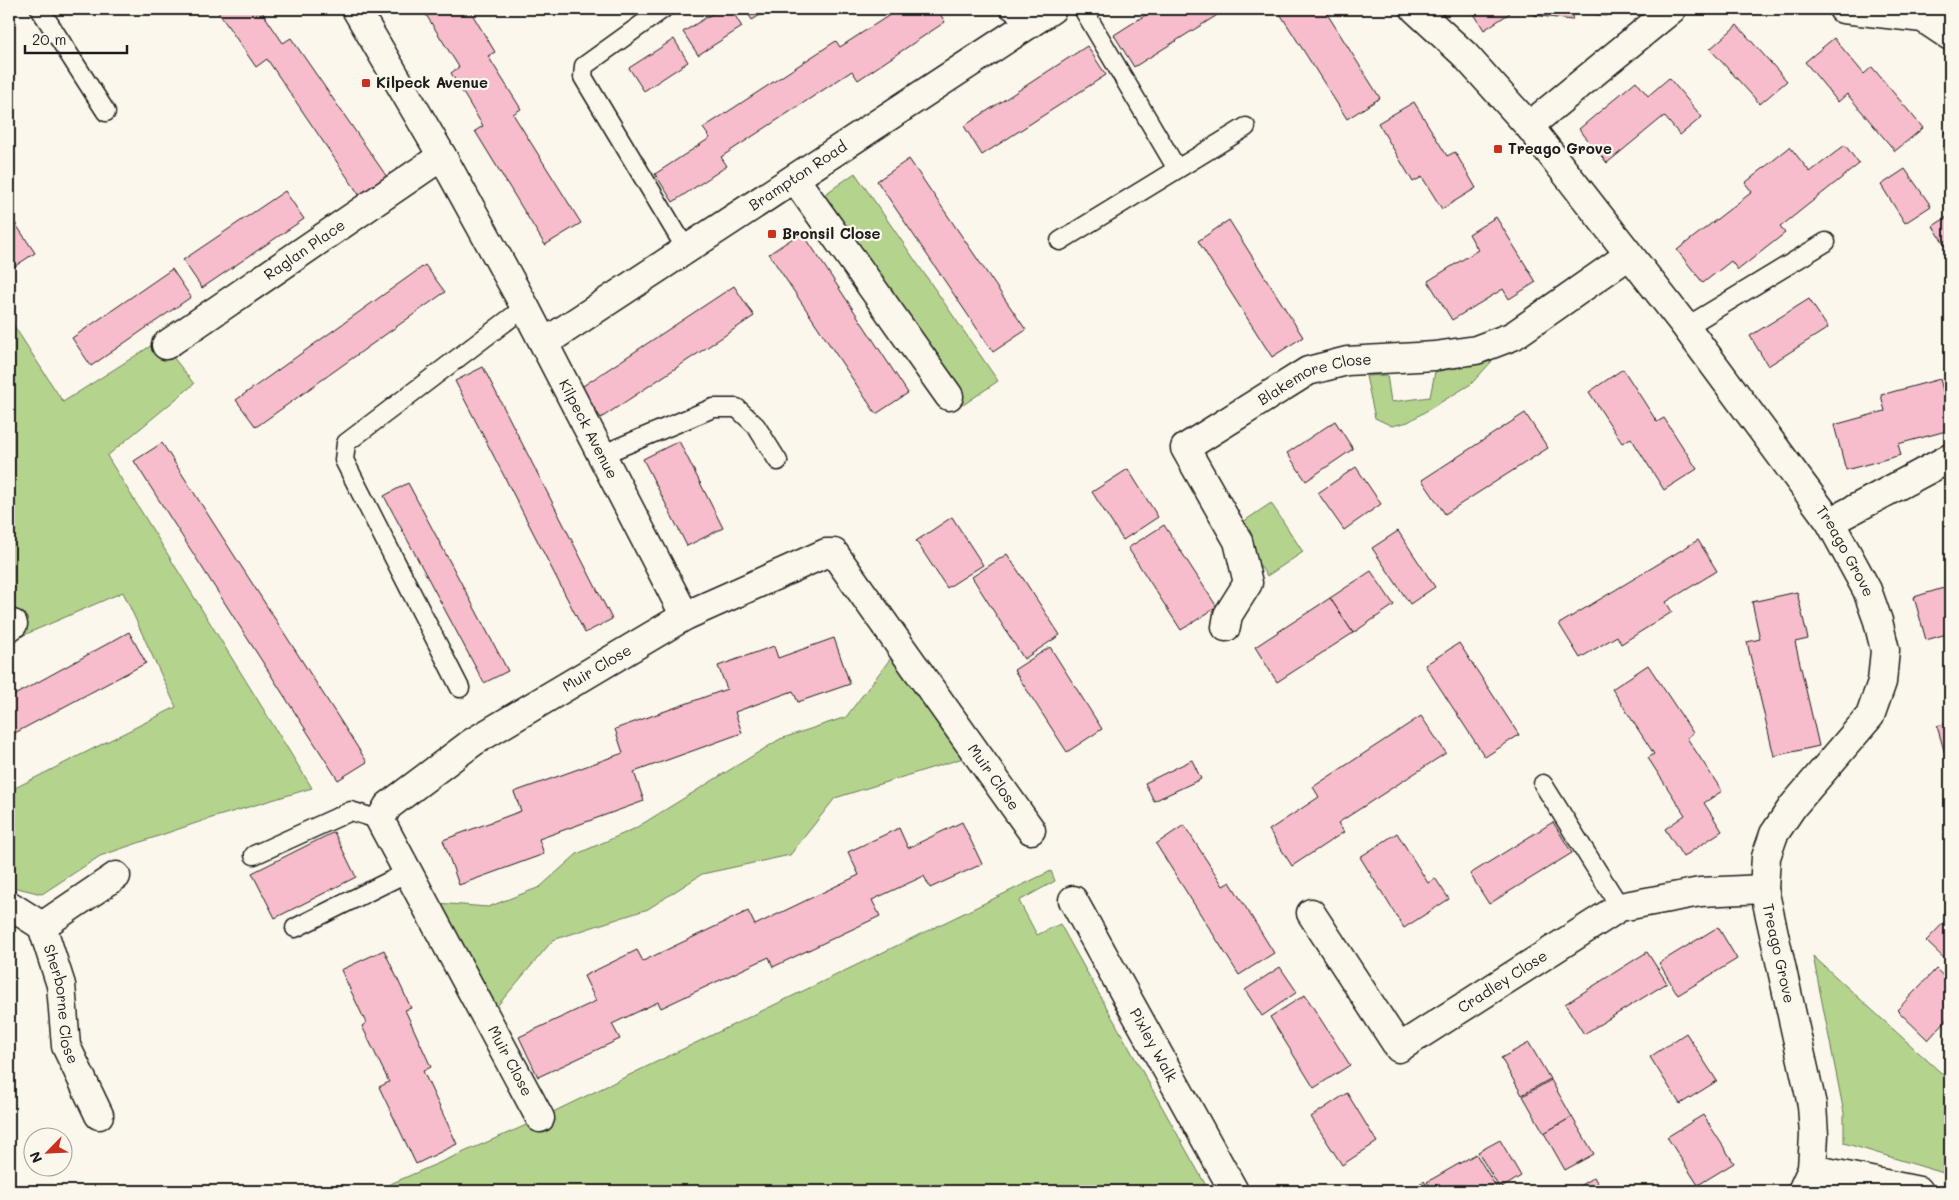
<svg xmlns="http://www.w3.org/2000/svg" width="1959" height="1200" font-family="Mali,sans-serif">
<rect width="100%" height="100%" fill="#fbf7ec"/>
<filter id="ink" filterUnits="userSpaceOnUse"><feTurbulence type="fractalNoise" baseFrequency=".02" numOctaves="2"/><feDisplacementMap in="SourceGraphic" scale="10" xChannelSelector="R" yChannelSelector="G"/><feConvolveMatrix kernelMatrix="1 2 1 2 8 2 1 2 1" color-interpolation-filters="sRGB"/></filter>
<g filter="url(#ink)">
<g fill="#b4d48e" stroke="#687855">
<polygon points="855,173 998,381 963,405 821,197"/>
<polygon points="9,318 63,402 160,340 194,384 107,456 312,788 205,820 100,856 42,894 9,886 9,791 176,707 123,592 17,638 9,612"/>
<polygon points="1492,361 1471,384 1408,422 1392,426 1375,418 1366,376 1387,375 1391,402 1430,397 1435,372"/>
<polygon points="1271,503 1303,552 1267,576 1234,528"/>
<polygon points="900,646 976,754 835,798 790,855 702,874 648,909 553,940 487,1018 424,902 488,907 540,887 577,854 634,829 780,739 846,717"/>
<polygon points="1051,871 1055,881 1019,901 1037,935 1060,924 1209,1191 381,1191 381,1188 522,1127"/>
<polygon points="1813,956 1950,1081 1950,1175 1844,1143 1844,1113"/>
</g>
<g fill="#f7bdcd" stroke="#1c1c1c">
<polygon points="216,9 260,9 283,43 291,38 387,177 360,196 267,59 256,67"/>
<polygon points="425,9 469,9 495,52 488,56 521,109 513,114 581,223 545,245 475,131 483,126 451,73 459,67 423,10"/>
<polygon points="720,9 731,9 742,27 698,55 683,32"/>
<polygon points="745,9 770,9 752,20"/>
<polygon points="899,9 937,9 945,22 858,80 852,71 721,157 727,166 673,202 655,174 710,138 703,128 836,41 840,47"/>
<polygon points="1155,9 1227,9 1134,67 1114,35"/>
<polygon points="1277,9 1324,9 1380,98 1347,119"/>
<polygon points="1471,9 1508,9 1510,13 1484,30"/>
<polygon points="1534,9 1608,9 1607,16 1573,11 1572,20 1533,15"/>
<polygon points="1737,25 1787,81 1760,104 1710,49"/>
<polygon points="1834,38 1864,74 1872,67 1923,128 1895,151 1847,94 1838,102 1805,62"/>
<polygon points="674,39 688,62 644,91 629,68"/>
<polygon points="1087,46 1106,75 982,155 964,126"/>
<polygon points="1669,78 1702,117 1680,135 1664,116 1607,163 1579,129 1636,81 1648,96"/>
<polygon points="1414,102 1447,156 1455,152 1476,188 1442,209 1422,177 1413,182 1378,123"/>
<polygon points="1950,127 1950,139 1944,132"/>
<polygon points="1845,145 1859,164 1780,227 1785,233 1738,270 1731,261 1703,283 1677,250 1752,192 1745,183 1790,147 1810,172"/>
<polygon points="909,159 1026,330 993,352 877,181"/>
<polygon points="1905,169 1931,206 1905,223 1881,185"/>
<polygon points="285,191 304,219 202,288 183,260"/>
<polygon points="9,214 35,253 9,270"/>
<polygon points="1950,215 1950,253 1933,226"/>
<polygon points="1496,217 1536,282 1509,299 1503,289 1452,320 1428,281 1478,250 1469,234"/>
<polygon points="1229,220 1303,337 1272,357 1198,241"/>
<polygon points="802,232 908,393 876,414 769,254"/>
<polygon points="425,265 445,292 256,427 236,400"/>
<polygon points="172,269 191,297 91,366 72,338"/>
<polygon points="734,286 754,316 601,418 580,388"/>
<polygon points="1809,299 1828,328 1768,366 1750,336"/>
<polygon points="483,367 612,619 585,633 455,381"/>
<polygon points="1623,369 1657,422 1664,418 1697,469 1664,490 1631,438 1622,443 1589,392"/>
<polygon points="1940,379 1950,417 1950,430 1898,444 1901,455 1846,470 1834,425 1885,411 1881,395"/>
<polygon points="1525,413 1548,448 1445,514 1422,480"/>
<polygon points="1335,421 1353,449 1306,481 1287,453"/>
<polygon points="679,441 723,528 687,546 643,459"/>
<polygon points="162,443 367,762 338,780 134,461"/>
<polygon points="1356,467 1381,504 1344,530 1318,493"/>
<polygon points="1128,469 1158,517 1123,540 1092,492"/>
<polygon points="408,483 508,671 484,683 384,496"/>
<polygon points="952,517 983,565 947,588 916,541"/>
<polygon points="1164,525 1217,607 1181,630 1128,548"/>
<polygon points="1398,531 1435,587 1410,604 1372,548"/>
<polygon points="1698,540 1717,571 1666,602 1672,612 1621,644 1617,636 1580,658 1559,624"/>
<polygon points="1007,554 1060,635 1024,659 972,577"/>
<polygon points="1371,571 1394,605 1353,633 1330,598"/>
<polygon points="1950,586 1950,633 1926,640 1914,597"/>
<polygon points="1797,592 1808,639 1795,642 1819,746 1774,756 1747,642 1760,639 1752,602"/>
<polygon points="1330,598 1353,633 1277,682 1255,647"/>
<polygon points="129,632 146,663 13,734 9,725 9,698"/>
<polygon points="834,638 850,684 798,702 793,691 735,712 742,733 634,772 644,801 539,839 544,854 459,885 443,840 521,811 514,792 623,753 615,729 727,689 718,666 774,646 778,658"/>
<polygon points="1459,643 1519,735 1485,757 1425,665"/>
<polygon points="1050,647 1102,729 1067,752 1014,670"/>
<polygon points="1648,665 1693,733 1687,738 1722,791 1704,803 1722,831 1683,857 1665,829 1685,815 1648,758 1654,754 1612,689"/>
<polygon points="1421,716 1446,753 1338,823 1344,832 1292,866 1269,830 1319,797 1313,787"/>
<polygon points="1950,722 1950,768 1949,768 1937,726"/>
<polygon points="1192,760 1201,779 1154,801 1145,783"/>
<polygon points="962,822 982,864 930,888 924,876 872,900 880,916 773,967 769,957 661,1008 658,1002 612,1024 620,1039 538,1077 519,1037 596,1001 584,976 637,950 643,961 748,911 755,925 859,875 848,852 899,828 908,848"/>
<polygon points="1553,822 1572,853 1489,904 1470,874"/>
<polygon points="1184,825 1223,886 1230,882 1274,953 1239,975 1156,844"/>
<polygon points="334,832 356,877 275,918 252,873"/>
<polygon points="1397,833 1428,883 1435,878 1449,899 1404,928 1360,857"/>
<polygon points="1950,916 1950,964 1926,941"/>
<polygon points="1718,927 1737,959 1678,995 1659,963"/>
<polygon points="384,950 411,1008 405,1010 431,1067 423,1071 457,1144 416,1164 379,1087 389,1082 362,1026 366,1023 341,970"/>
<polygon points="1647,952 1667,983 1584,1034 1565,1004"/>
<polygon points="1280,967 1297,992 1262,1016 1245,990"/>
<polygon points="1936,969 1950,982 1950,1016 1928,1040 1897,1010"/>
<polygon points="1305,995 1350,1065 1314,1088 1270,1017"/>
<polygon points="1686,1033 1717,1081 1680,1104 1650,1057"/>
<polygon points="1529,1043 1550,1079 1522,1095 1501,1058"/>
<polygon points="1551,1080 1572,1117 1544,1133 1523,1096"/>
<polygon points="1347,1093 1377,1142 1342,1165 1311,1117"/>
<polygon points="1703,1115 1734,1163 1698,1185 1667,1137"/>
<polygon points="1572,1117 1594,1154 1565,1170 1544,1133"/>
<polygon points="1500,1140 1521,1176 1500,1189 1478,1152"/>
<polygon points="1476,1154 1498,1190 1433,1191 1427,1182"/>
<polygon points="1594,1177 1602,1191 1571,1191"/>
<polygon points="1424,1181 1430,1191 1408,1191"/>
</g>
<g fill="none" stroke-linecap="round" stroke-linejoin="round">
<g stroke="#1c1c1c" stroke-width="21">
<g id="service">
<polyline points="40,9 106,112"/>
<polyline points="663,9 584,66 583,77 686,249"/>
<polyline points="1009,9 1029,23"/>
<polyline points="1083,9 1177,169"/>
<polyline points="1060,241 1246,127"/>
<polyline points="1686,327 1826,242"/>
<polyline points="601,455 713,408 737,408 756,426 778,461"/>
<polyline points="460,688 344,460 346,443 525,307"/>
<polyline points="1543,784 1620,907"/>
<polyline points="254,855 351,811 380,820"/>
<polyline points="295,928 408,872"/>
</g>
</g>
<g stroke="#1c1c1c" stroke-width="31">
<g id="minor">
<path id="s1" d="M356,9L442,156L525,307L685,616"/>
<path id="s2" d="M1415,9L1464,54L1529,126L1686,327L1830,522L1867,590L1878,621L1885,650L1882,682L1870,716L1793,806L1774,834L1766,857L1764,889L1812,1105L1814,1135L1812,1169L1802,1191"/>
<polyline points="1843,9 1923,18 1950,36"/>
<polyline points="1529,126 1672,9"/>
<polyline points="795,179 949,396"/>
<path id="s3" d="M544,343L1052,9"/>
<path id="s4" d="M166,345L442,156"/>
<polyline points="1830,522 1950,458"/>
<polyline points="9,627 13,624"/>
<path id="s5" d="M1226,627L1228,615L1248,583L1238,541L1185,448L1308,371L1347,361L1435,356L1476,350L1513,336L1629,255"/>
<path id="s6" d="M1073,900L1234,1191"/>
<path id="s7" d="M9,905L42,926L61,985L66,1046L99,1115"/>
<path id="s8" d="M1311,913L1399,1048L1620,907L1700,892L1764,889"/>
<polyline points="42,926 116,876"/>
<path id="s9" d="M540,1118L380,820L388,806L473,742L685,616L826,553H834L1031,830"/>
<polyline points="1812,1169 1919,1191"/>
</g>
</g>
<use href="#service" stroke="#fbf7ec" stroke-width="18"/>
<use href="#minor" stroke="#fbf7ec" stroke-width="28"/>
</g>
</g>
<g fill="#c8321e" stroke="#fbf7ec" stroke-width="2">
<rect x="361" y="78" width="10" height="10" rx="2.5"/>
<rect x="1493" y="144" width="10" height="10" rx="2.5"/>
<rect x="767" y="229" width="10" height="10" rx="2.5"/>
</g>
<g text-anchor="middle" stroke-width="4.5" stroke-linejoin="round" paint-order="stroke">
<g font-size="15" font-weight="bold" fill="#1c1c1c" stroke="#fbf7ec" text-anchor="start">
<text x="376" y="88">Kilpeck Avenue</text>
<text x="1508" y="154">Treago Grove</text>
<text x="782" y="239">Bronsil Close</text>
</g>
<g font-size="15" fill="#1c1c1c" stroke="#fbf7ec">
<text dy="5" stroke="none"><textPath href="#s3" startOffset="304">Brampton Road</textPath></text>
<text dy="5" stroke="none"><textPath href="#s4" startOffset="168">Raglan Place</textPath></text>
<text dy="5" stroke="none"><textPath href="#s5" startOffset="349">Blakemore Close</textPath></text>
<text dy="5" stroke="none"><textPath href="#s1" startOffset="480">Kilpeck Avenue</textPath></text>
<text dy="5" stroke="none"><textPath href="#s2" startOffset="694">Treago Grove</textPath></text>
<text dy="5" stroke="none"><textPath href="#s9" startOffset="605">Muir Close</textPath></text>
<text dy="5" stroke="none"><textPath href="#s9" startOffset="1145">Muir Close</textPath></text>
<text dy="5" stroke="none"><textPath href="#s2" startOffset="1144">Treago Grove</textPath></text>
<text dy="5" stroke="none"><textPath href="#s8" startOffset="284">Cradley Close</textPath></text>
<text dy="5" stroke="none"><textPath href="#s7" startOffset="120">Sherborne Close</textPath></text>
<text dy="5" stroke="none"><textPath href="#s6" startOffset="166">Pixley Walk</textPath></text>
<text transform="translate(510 1061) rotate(62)" y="5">Muir Close</text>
</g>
</g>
<rect width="1959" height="1200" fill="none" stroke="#fbf7ec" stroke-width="30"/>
<rect x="15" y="15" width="1929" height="1170" fill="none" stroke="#1c1c1c" stroke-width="2" filter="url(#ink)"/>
<g transform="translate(48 1152) rotate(246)"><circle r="24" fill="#fbf7ec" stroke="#a29f99"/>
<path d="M0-4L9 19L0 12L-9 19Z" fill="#c8321e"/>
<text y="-8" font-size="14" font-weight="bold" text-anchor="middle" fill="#1c1c1c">N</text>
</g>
<path d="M25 45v8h102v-8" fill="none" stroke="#1c1c1c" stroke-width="2.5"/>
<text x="32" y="45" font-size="15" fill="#1c1c1c" stroke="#fbf7ec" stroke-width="4" paint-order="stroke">20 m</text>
</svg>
